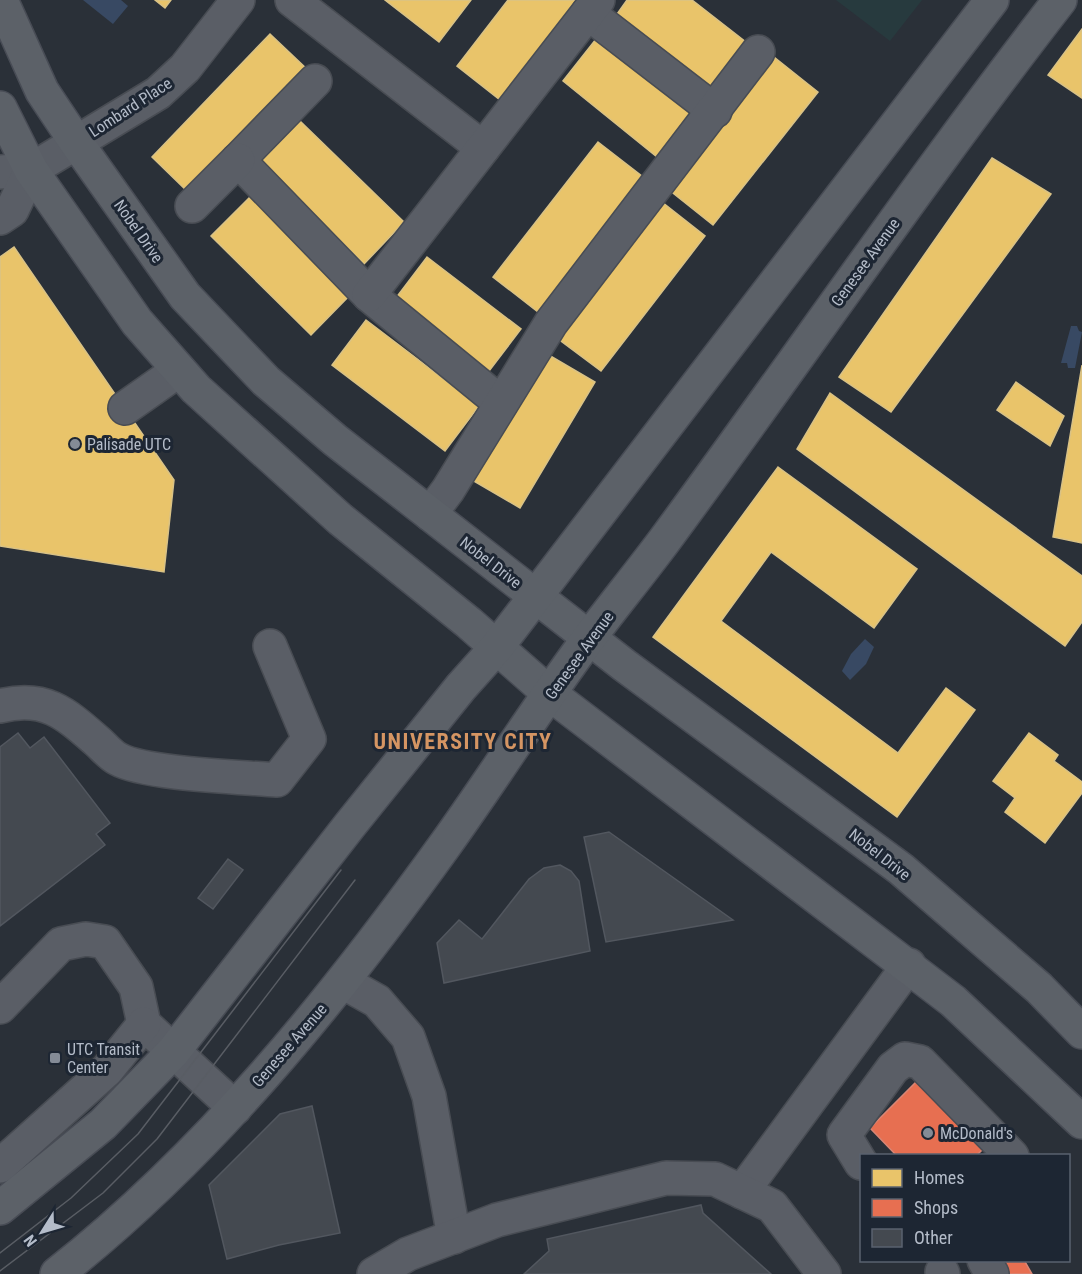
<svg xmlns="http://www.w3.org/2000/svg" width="1082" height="1274" font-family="'Roboto Condensed',sans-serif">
<rect width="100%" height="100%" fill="#2a3038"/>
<polygon fill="#273a3e" points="836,0 922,0 890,41"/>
<g fill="#384963">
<polygon points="83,0 121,0 128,6 113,24"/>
<polygon points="1071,326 1077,326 1079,331 1082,332 1075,368 1068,368 1067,363 1061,363"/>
<polygon points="865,639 874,647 866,664 850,680 842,671 851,654"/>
</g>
<g fill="#e9c46a" stroke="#d9c286" stroke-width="1.5">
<polygon points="155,0 171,0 165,8"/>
<polygon points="385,0 471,0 439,42"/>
<polygon points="508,0 577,0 500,100 457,66"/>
<polygon points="627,0 692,0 747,43 712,88 617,14"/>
<polygon points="1082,29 1082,98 1048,75"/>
<polygon points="270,34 309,71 191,195 152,157"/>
<polygon points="600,34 695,109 657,157 563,81"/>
<polygon points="774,57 818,92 713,225 669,190"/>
<polygon points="300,121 404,222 364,264 260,162"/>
<polygon points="598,142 643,177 538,312 493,277"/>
<polygon points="992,158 1051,194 891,412 839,377"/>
<polygon points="254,193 353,292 311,335 211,236"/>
<polygon points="662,202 705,236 601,371 557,338"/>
<polygon points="14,247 174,480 164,572 0,546 0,257"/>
<polygon points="427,257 521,329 486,375 392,303"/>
<polygon points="366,320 479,406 445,451 332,365"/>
<polygon points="547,354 595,382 520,508 472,480"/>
<polygon points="1082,365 1082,543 1053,537"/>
<polygon points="1016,382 1064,416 1050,446 997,410"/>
<polygon points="830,393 1082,576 1082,622 1065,646 797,449"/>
<polygon points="778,467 917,569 874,628 771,552 721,621 898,753 946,688 975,710 897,817 653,637"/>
<polygon points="1029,733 1058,755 1054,761 1082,782 1082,793 1045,843 1005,812 1015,798 993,781"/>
</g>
<g fill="#e76f51" stroke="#d88675" stroke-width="1.5">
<polygon points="918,1080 990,1142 976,1156 897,1156 870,1128"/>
<polygon points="999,1260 1024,1260 1032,1274 1006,1274"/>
</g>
<g fill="#444950" stroke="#52575f" stroke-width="1.5">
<polygon points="18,733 30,748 44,737 110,823 96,834 105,845 0,926 0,747"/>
<polygon points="609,832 733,920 606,942 584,837"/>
<polygon points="228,859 243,870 213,909 198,898"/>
<polygon points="560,865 571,871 579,881 590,951 444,983 437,943 459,920 482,939 529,879 544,868"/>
<polygon points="312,1106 340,1233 279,1245 227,1259 209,1185 280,1114"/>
<polygon points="701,1205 703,1213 771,1274 524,1274 549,1251 547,1239"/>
</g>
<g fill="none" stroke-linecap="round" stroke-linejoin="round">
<g stroke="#484c53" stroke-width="36">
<g id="minor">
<polyline points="292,0 483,148"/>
<polyline points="588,13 715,111"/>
<polyline points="315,81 238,160 369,295 501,403"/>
<polyline points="0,172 31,170 158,93 185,68 238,0"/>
<polyline points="192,206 238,160"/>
<polyline points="0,218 12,210 31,170"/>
<polyline points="369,295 598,0"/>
<polyline points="125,408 179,370"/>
<polyline points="430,514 448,490 551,323 758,52"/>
<path d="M0,706C45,695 65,713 97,741C104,747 110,755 118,759C144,774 242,777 277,780L309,739L270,646"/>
<polyline points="343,982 377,1001 408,1037 429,1096 454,1237"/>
<polyline points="0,1007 61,944 86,939 105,942 136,987 144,1024 235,1108"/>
<polyline points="861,1163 844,1135 893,1068 905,1059 920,1062 1012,1156"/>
<polyline points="0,1166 107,1070 144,1024"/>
<polyline points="742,1192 909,965"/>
<polyline points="984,1260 992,1274"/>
<polyline points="942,1272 943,1274"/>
<polyline points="374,1274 408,1254 497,1220 666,1178 715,1179 772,1206 824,1274"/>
</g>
</g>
<g stroke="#484c55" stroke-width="36">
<g id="major">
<polyline points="1,0 42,91 76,142 185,296 266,381 335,440 624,665 901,869 1039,988 1082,1032"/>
<polyline points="0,108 31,170 137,322 196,389 340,519 469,623 550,694 953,1001 1082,1122"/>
<polyline points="0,1208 103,1124 173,1052 350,825 461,687 496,648 992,0"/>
<path d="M57,1274C209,1154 332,1002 445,845C494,777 539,705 589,638C614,605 640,573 664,541C797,361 923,176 1060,0"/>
</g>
</g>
<use href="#minor" stroke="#5a5e66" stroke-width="33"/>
<use href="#major" stroke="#5c6168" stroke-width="33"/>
<g stroke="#595d64" stroke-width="1.5">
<polyline points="0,1253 71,1198 138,1134 341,870"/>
<polyline points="0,1271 103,1193 157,1139 355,880"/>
</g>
</g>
<g fill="#848b96" stroke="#1d2633" stroke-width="2">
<circle cx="75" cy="444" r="6"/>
<rect x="49" y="1052" width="12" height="12" rx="3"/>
<circle cx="928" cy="1133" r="6"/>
</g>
<g text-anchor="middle" stroke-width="6" stroke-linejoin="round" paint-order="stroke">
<g font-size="16" fill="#b4bcc9" stroke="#1d2633">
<text transform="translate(130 107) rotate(-33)" y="6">Lombard Place</text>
<text transform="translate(139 231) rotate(55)" y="6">Nobel Drive</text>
<text transform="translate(865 262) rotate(-54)" y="6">Genesee Avenue</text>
<text transform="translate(491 562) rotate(38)" y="6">Nobel Drive</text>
<text transform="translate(579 655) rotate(-54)" y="6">Genesee Avenue</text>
<text transform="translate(880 854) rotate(38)" y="6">Nobel Drive</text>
<text transform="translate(289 1045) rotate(-49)" y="6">Genesee Avenue</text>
</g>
<g font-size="16" fill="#b4bcc9" stroke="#1d2633" text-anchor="start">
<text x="87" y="450">Palisade UTC</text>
<text x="67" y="1055">UTC Transit<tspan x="67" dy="18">Center</tspan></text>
<text x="940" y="1139">McDonald's</text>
</g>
<g font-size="22" font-weight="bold" letter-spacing="1.5" fill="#d59563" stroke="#1d2633">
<text x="463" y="749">UNIVERSITY CITY</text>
</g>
</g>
<rect x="860" y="1154" width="210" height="108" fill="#1d2633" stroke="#59626f" stroke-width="1.5"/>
<rect x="872" y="1169" width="30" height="18" fill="#e9c46a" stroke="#59626f" stroke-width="1.5"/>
<text x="914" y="1184" font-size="18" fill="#b4bcc9">Homes</text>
<rect x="872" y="1199" width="30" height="18" fill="#e76f51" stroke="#59626f" stroke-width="1.5"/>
<text x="914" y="1214" font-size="18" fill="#b4bcc9">Shops</text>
<rect x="872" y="1229" width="30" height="18" fill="#444950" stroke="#59626f" stroke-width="1.5"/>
<text x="914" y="1244" font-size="18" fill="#b4bcc9">Other</text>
<g transform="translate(42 1232) rotate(233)" stroke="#1d2633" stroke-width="4.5" paint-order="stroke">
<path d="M0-4.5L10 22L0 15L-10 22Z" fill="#b4bcc9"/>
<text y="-9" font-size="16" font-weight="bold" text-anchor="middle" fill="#b4bcc9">N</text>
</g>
</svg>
